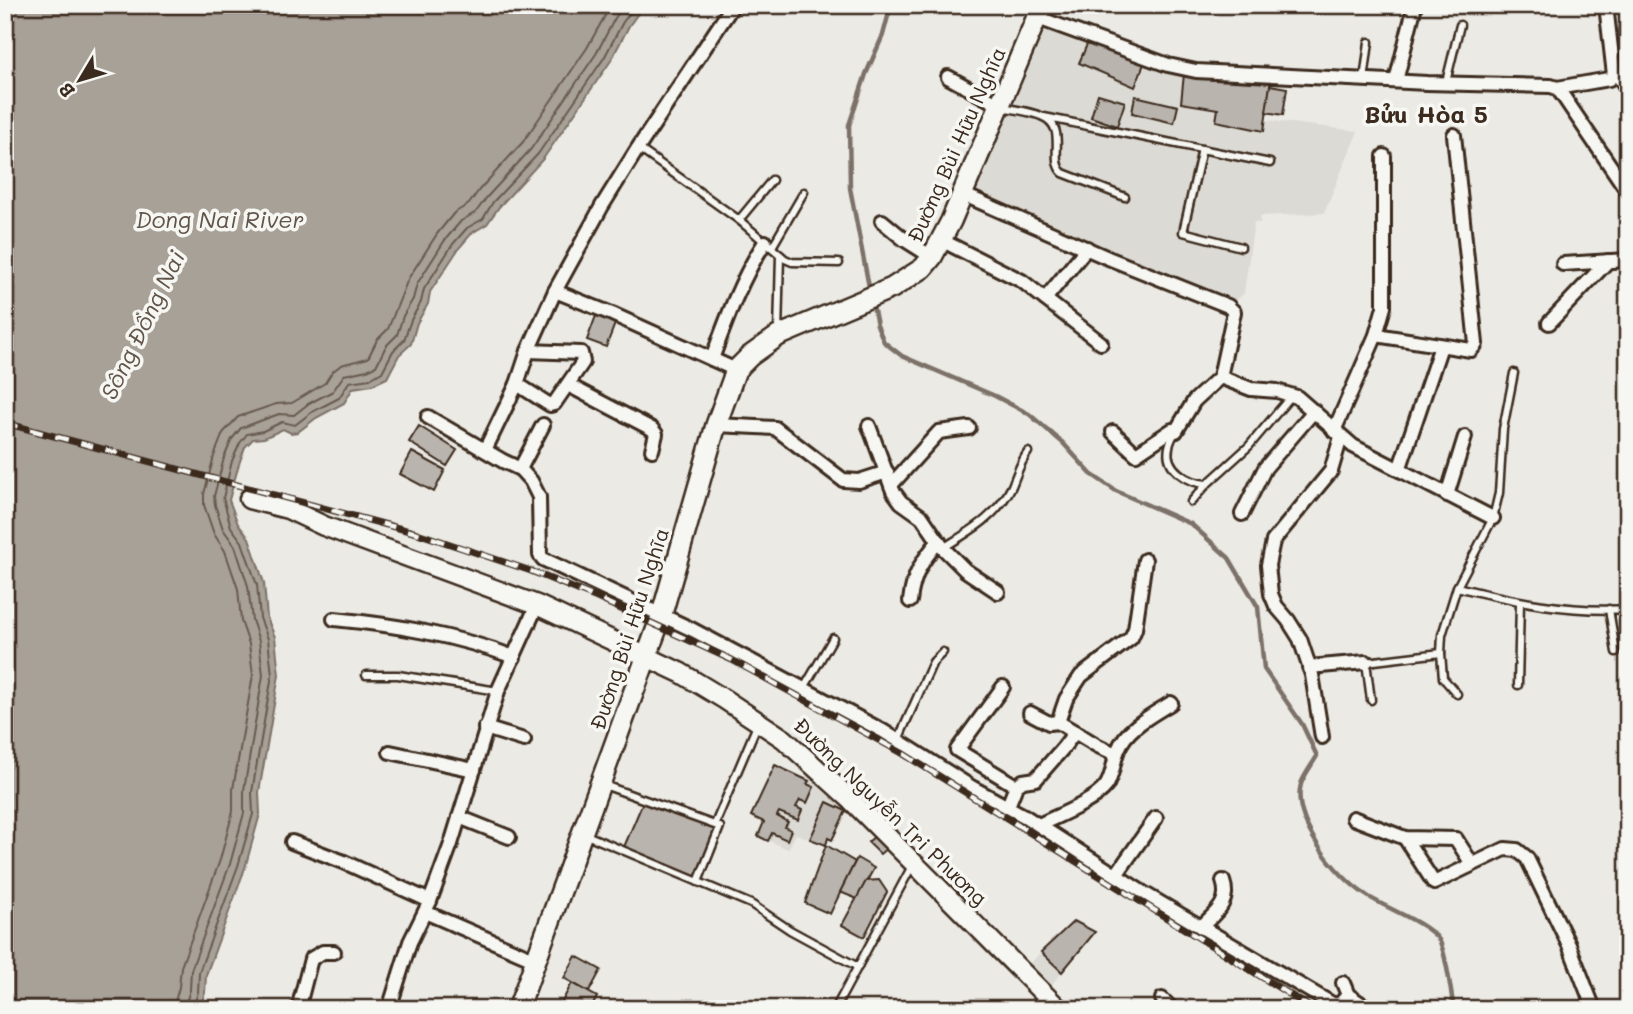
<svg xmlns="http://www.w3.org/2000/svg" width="1633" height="1014" font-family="Mali,sans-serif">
<rect width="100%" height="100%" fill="#ebeae5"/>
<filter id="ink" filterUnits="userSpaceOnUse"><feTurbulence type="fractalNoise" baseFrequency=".0143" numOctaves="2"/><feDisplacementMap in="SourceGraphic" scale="14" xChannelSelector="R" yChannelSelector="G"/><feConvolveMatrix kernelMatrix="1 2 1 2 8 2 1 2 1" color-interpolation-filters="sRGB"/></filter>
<g filter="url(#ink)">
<g fill="#dcdad4">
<polygon points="1043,25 1103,47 1271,80 1266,120 1358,131 1324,213 1260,216 1260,223 1254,222 1244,293 1233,304 971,193"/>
<polygon points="775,765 804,779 810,773 848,808 832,840 828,838 826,845 796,834 788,849 758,836 764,822 751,816"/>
<polygon points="1074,921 1095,932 1049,988 1027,966"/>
</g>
<polygon fill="#a8a198" stroke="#7c7167" stroke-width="2" points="5,5 644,5 629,26 610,62 543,159 499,207 487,224 472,233 459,248 430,292 428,304 417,323 411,344 399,355 387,378 372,385 353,388 344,403 316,418 298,432 291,433 283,429 264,438 253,439 245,447 239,464 229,500 238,524 249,538 264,583 267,618 275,637 279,675 259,792 260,814 245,868 206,975 205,993 199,1009 5,1009"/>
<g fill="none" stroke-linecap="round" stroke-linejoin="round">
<g stroke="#675a4f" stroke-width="2">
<polyline points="173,1009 179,987 181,967 220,860 233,811 233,789 253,675 249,644 241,621 238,589 225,551 214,534 204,505 204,494 214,456 223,433 238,417 276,404 292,403 325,383 332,372 341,365 368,358 377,340 388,329 408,279 437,234 454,213 469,204 479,190 523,142 587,48 611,5"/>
<polyline points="184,1009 190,990 191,970 230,864 244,813 244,790 263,675 259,641 252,620 248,586 235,546 223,529 215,505 214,496 224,458 232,439 241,428 279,414 294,415 308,404 333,391 344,375 367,370 376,366 386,346 397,335 403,316 413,299 417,284 445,240 461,221 476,212 487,197 531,149 596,54 615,18 625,5"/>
<polyline points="193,1009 198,992 199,972 238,866 253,814 252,792 272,675 268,639 260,618 257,585 242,542 231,527 223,498 232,461 240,443 247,434 263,431 282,422 295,425 312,412 339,398 349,382 370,379 382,372 393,351 404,340 411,320 421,302 424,289 453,244 467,228 483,219 493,202 538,154 604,58 623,22 636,5"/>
</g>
<g stroke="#7c7167" stroke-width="4.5">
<polyline points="870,292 850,188 849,125 866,74 883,35 891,5"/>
<path d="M872,301L877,325L884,342L902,356L995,396L1029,414L1063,443L1091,474L1116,491L1191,524L1229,558L1258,607L1264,669L1302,724L1317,756C1312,765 1304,775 1301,784C1291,821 1337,877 1366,895C1383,907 1428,923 1439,940C1446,952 1450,987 1453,1003V1009"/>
</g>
</g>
<g fill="#bab4ae" stroke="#3b2a1e" stroke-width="2">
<polygon points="1088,42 1145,61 1135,87 1079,63"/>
<polygon points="1184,74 1271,80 1264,131 1216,121 1218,109 1181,103"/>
<polygon points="1270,85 1287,88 1283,115 1266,112"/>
<polygon points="1098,94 1125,102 1117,126 1091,117"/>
<polygon points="1135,96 1178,106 1174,123 1132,113"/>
<polygon points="597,313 616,321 606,347 587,340"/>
<polygon points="419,426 457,450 447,466 409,442"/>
<polygon points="412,452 445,470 434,492 400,474"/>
<polygon points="775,765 809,781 807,784 814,787 807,803 800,800 796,807 802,810 798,820 779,812 777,816 788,822 785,827 791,830 787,840 772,833 768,841 758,836 764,822 751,816"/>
<polygon points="643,802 718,829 697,878 624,847"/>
<polygon points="827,802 846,811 832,840 828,838 826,845 810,839"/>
<polygon points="876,835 888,847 880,854 868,842"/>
<polygon points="826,845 855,862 830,914 805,903"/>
<polygon points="857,858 874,868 857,899 840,892"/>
<polygon points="879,880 887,892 864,937 842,925 866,881"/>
<polygon points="1074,921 1095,932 1062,972 1041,952"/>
<polygon points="576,956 601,970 589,992 564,978"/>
<polygon points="572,983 597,997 591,1009 558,1009"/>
</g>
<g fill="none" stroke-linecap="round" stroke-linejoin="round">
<g stroke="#3b2a1e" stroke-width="11">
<g id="lane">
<polyline points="1614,75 1628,96"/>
<polyline points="1364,80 1369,42"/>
<polyline points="1446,82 1460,25"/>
<path d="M1003,107C1015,110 1029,111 1041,116C1070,127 1047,160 1063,173L1125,197"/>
<polyline points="1044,117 1270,163"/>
<polyline points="638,148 739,220 785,259 792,262 839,263"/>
<polyline points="1202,149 1183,232 1241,247"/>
<polyline points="739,220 772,180"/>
<polyline points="772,247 804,192"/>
<polyline points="778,334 780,255"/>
<path d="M1176,431C1173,436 1170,442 1169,447C1164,469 1189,483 1207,484"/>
<polyline points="1191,502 1207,484 1249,446 1292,395"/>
<path d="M943,548C970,531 997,517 1012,486C1017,474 1020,463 1028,452"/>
<path d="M1457,587C1513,601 1570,613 1628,609"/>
<polyline points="1609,609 1616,652"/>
<polyline points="366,675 398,675 498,691"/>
<polyline points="1518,685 1520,603"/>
<polyline points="804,688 833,638"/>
<polyline points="1457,694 1443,678 1441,653 1442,635 1457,587 1493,518 1499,493 1503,429 1514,373"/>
<polyline points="1371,700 1366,662 1441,653"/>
<polyline points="898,740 933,662 943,652"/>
<polyline points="604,785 720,827 698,882"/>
<polyline points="715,824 758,723"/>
<polyline points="584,834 751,904 790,930 858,967"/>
<polyline points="835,1009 912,866"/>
</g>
</g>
<g stroke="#3b2a1e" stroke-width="18">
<g id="street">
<polyline points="1038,18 1168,65 1196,71 1427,83 1551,86 1557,88 1563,96 1628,192"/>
<polyline points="948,77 1001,106"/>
<polyline points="1396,81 1415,5"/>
<polyline points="1557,88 1609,79 1614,75 1606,5"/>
<polyline points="962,194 1108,258 1228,306 1234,312 1220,377 1194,401 1176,431 1172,430 1136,454 1113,432"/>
<polyline points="882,221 905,240 932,257"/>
<polyline points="941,240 1022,281 1101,343"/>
<polyline points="1563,264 1628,260"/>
<polyline points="555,291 612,314 736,370"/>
<polyline points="1045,299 1087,248"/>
<polyline points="1549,323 1608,261"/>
<polyline points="1376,335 1471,350 1476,344 1454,135"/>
<path d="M712,359C727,318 741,279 765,242"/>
<polyline points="1220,377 1251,389 1277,391 1297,397 1353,446 1493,518"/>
<polyline points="517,384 550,405 554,404 583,362 581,353 528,351"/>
<polyline points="568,385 652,429 656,434 652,450"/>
<polyline points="428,417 503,461 520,469 531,481 539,497 540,555 543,559 693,630 883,731 973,788 1026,817 1145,894 1334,1005 1341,1003 1348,995"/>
<polyline points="716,425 775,428 843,480 859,481 887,472"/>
<polyline points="869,426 893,491 901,502 922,517 943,548 965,570 998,592"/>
<polyline points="1334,431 1376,335 1384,307 1384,156"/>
<polyline points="485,450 517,384 528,351 555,291 602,206 638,148 733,5"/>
<polyline points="520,469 543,425"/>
<polyline points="1399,470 1441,346"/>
<polyline points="891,485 939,432 969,428"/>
<polyline points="1447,495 1465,437"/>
<polyline points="1242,514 1265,468 1314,411"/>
<path d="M910,601C913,575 922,560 939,541"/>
<path d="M334,619C396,625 455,635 514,657"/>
<polyline points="1309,667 1366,662"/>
<polyline points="1003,687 957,750 1016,786"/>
<polyline points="1030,713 1049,723 1058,722 1066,699 1081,676 1131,638 1135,629 1145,560"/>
<polyline points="1058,722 1098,746 1116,754"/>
<polyline points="485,728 524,740"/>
<polyline points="1322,737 1312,675 1300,639 1288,620 1276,606 1271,594 1268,565 1273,541 1331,471 1341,437"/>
<polyline points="390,752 474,770"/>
<polyline points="1008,806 1016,786 1023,781 1036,779 1063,748 1075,732"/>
<polyline points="459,817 509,837"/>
<polyline points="1353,818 1405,838 1456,839 1472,864"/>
<path d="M1039,825C1057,816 1094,802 1106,786C1113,776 1113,762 1118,750C1126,728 1152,715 1171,703"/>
<polyline points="1405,838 1434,883 1505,849 1517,850 1527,858 1569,945 1594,1009"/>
<polyline points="292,842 344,862 430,901"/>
<polyline points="1116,875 1156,818"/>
<polyline points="425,912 536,960"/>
<path d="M1201,927C1215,913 1231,903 1223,881"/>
<polyline points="1343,983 1348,995 1369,1009"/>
<polyline points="1162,999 1172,1009"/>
<polyline points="298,1009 311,959 323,952 334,952"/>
<polyline points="389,1009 410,942 430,901 451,844 498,691 537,605"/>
</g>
</g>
<g stroke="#3b2a1e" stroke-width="23">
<polyline id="secondary" points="249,499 288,509 324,526 537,605 681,673 724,699 784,739 848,797 1059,1009"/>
</g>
<g stroke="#3b2a1e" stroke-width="24">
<polyline id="primary" points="518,1009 661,617 716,425 736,370 750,356 778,336 892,288 923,268 932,257 951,221 1042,5"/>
</g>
<use href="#lane" stroke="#f6f6f2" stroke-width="6"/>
<use href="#street" stroke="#f6f6f2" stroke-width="12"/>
<use href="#secondary" stroke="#f6f6f2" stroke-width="18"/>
<use href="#primary" stroke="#f6f6f2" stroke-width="19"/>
<g stroke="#3b2a1e" stroke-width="7">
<polyline id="rail" points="5,423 417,533 531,571 597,598 732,660 902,753 1313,1009"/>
</g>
<use href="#rail" stroke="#f6f6f2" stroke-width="4.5" stroke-dasharray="13" stroke-linecap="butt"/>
</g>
</g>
<g text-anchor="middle" stroke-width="7" stroke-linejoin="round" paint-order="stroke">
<g font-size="21" fill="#3b2a1e" stroke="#f6f6f2">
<text transform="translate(957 145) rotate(-66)" y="7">Đường Bùi Hữu Nghĩa</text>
<text transform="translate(630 629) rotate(-72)" y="7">Đường Bùi Hữu Nghĩa</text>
<text transform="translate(890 812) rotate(44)" y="7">Đường Nguyễn Tri Phương</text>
</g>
<g font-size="23" font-style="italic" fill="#615449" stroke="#f6f6f2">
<text x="220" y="228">Dong Nai River</text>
<text transform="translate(143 325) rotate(-64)" y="8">Sông Đồng Nai</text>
</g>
<g font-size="24" font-weight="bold" fill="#3b2a1e" stroke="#f6f6f2">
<text x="1426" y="123">Bửu Hòa 5</text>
</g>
</g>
<rect width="1633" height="1014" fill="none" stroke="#f6f6f2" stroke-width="28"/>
<rect x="14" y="14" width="1605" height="986" fill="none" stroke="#3b2a1e" stroke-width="2.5" filter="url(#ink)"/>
<g transform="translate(80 80) rotate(232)" stroke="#f6f6f2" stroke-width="5" paint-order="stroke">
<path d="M0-5L12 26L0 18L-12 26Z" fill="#3b2a1e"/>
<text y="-10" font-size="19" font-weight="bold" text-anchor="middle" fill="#3b2a1e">B</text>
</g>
</svg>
